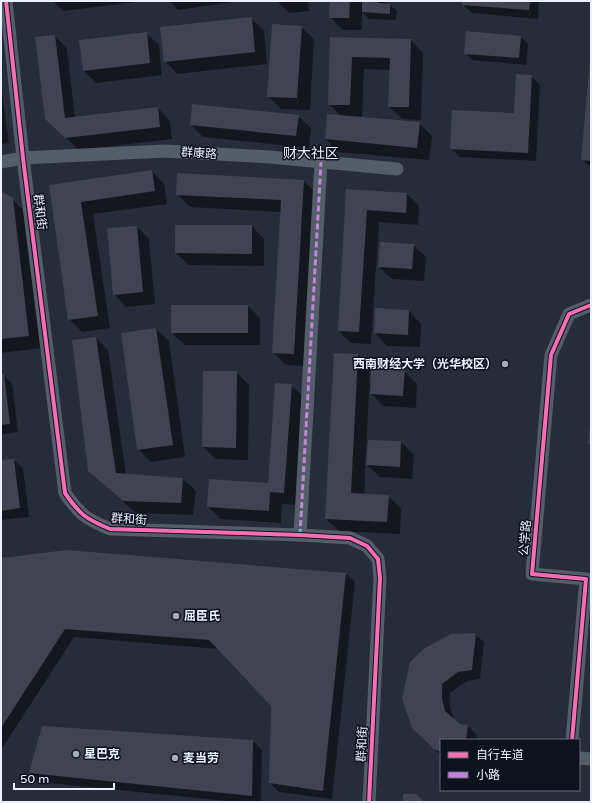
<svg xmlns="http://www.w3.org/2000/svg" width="592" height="803" font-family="'Varela Round','Noto Sans SC',sans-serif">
<rect width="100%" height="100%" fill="#272c39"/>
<g fill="#0007">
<polygon points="53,1 144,1 63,11"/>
<polygon points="170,1 240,1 178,10"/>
<polygon points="277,1 308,1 309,11 289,13"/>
<polygon points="331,1 385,1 385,4 390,5 397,11 396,20 369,19 362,12 362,30 343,30 330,17"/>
<polygon points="464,1 539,1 538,19 472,13 463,5"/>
<polygon points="251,18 264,31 267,64 177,74 165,61"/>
<polygon points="301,27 314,39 310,110 281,109 268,96"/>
<polygon points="467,32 521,37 528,44 526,65 472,60 465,53"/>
<polygon points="146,33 159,45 162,75 96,83 84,71"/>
<polygon points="55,36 67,48 75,118 158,108 170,121 172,139 79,150 56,129"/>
<polygon points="331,38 411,40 423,53 421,120 402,119 389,106 390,70 364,69 362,118 419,123 432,136 429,160 338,152 326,139 341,116 329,104"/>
<polygon points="591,60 591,166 589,166 582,159"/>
<polygon points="531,76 540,85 536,161 460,157 451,148 515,114"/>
<polygon points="1,86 9,143 1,144"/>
<polygon points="298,116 311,128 309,148 203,137 191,125"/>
<polygon points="152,171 164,184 167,204 93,214 110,328 82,332 69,319 50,186"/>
<polygon points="304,181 316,193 306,366 286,365 273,352 281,212 190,207 177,194"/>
<polygon points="347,190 407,194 419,206 418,225 379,222 371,344 351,343 339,331"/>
<polygon points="1,192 12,199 25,212 41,348 1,353"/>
<polygon points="252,226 264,239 264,266 189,265 176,253"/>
<polygon points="137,227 149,239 155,304 126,307 114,294"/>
<polygon points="413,245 426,257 424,281 392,279 379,267"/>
<polygon points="248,306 260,318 260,345 185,345 172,333"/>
<polygon points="409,311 421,324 420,347 387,346 375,333"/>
<polygon points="156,329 169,341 185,457 151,462 138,449"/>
<polygon points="96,338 108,350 126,475 183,479 196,491 193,515 136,513 89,471"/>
<polygon points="358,355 370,367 369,383 404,371 417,384 416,408 383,406 369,391 364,495 388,496 401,508 400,534 339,531 326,519"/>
<polygon points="236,372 249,385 248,460 216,459 203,447"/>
<polygon points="1,375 4,375 12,384 18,432 1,434"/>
<polygon points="291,385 304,397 296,505 282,504 281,523 221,519 208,507 269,484"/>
<polygon points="369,441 401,442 414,455 412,479 380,477 367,465"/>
<polygon points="14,460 23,468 29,517 1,520 1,461"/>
<polygon points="1,559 346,574 355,582 332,799 279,792 270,783 272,706 218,649 74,637 1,750"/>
<polygon points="475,634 484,642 480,679 467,681 450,693 450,708 454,720 460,725 468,726 477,735 476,740 441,740 441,755 422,737 425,649"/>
<polygon points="253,741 262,750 261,802 237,802 39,782 30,773"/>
</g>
<g fill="#414351">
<polygon points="330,1 350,1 349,18 329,18"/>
<polygon points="362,1 378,1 378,3 390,4 390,14 362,12"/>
<polygon points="463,1 530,1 529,10 462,5"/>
<polygon points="252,17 255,52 164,62 160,27"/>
<polygon points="272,24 302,26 297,98 267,97"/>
<polygon points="466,31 521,36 519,58 464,54"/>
<polygon points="147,32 150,63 83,71 79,40"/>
<polygon points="55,35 65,118 158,107 160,127 65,138 45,119 35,37"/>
<polygon points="330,37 411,39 409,107 388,107 390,58 352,57 350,105 328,105"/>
<polygon points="590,60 591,61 591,161 581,160"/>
<polygon points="516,74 532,75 528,153 450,149 452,110 514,113"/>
<polygon points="192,104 299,115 296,136 190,125"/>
<polygon points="327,114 420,122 417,148 325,139"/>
<polygon points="152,170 155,191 81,202 98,316 68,320 49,185"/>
<polygon points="177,173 304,180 294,354 272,353 281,200 176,195"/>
<polygon points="346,189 407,193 406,213 367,210 359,332 338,331"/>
<polygon points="1,191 13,198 29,336 1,339"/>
<polygon points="175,225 252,225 252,254 175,253"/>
<polygon points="137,226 143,292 113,295 107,228"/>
<polygon points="380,242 414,244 412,269 378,267"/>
<rect x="171" y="305" width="77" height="28"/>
<polygon points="375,308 409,310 408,335 374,333"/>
<polygon points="156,328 173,445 137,450 121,333"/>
<polygon points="96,337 116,473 183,478 181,503 123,501 88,471 72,340"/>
<polygon points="334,353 358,354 351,493 389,495 387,522 325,519"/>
<polygon points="371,368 405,370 403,396 370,394"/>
<polygon points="203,371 237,371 236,448 202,447"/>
<polygon points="1,374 4,374 10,424 1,425"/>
<polygon points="275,383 292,384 284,493 270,492 269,511 207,507 209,479 268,483"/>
<polygon points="590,424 591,424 591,444 588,444"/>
<polygon points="368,440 401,441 400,467 366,465"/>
<polygon points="14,459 20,508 1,511 1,460"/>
<polygon points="67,550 346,573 323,791 269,783 271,706 209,640 65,629 1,728 1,558"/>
<polygon points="476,633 472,670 458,672 442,684 442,698 445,711 460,724 468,725 466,740 441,740 441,752 434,749 412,728 402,699 410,662 425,648 451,634"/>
<polygon points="42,726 253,740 252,796 29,773"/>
<polygon points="403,794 416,794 424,802 403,802"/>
</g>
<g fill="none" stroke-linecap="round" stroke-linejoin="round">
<g stroke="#535e68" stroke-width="13">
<path d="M6,1L23,158L65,493C80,515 86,519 110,529L300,535L350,538L367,546L378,559L380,578L369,802"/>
<polyline points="1,162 23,158 165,151 270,157 397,169"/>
<polyline points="300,535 321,162"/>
<polyline points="572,740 586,579 532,574 551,355 569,314 591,305"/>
<polyline points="579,758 591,759"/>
</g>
<polyline stroke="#c483df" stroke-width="3" stroke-dasharray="6 3" stroke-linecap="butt" points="300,535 321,162"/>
<g stroke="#0e121d" stroke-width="6">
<g id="cycleway">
<path d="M6,1L23,158L65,493C80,515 86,519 110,529L300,535L350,538L367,546L378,559L380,578L369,802"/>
<polyline points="572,740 586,579 532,574 551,355 569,314 591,305"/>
</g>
</g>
<use href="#cycleway" stroke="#f96db3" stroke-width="4"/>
</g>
<g fill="#a6acb9" stroke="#0e121d" stroke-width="1.5">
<circle cx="505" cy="364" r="4"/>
<circle cx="176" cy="616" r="4"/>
<circle cx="76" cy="754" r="4"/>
<circle cx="175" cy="758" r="4"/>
</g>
<g text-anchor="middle" stroke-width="3" stroke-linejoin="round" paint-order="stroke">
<g font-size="12" fill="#ebf1fe" stroke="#0e121d">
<text transform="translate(199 153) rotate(4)" y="4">群康路</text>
<text transform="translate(40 212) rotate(83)" y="4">群和街</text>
<text transform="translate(129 519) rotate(4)" y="4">群和街</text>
<text transform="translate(525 538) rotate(-85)" y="4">公学路</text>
<text transform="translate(362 744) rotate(-87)" y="4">群和街</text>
</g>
<g font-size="12" font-weight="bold" fill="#ebf1fe" stroke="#0e121d" text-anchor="start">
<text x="497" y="368" text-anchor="end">西南财经大学（光华校区）</text>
<text x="184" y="620">屈臣氏</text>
<text x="84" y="758">星巴克</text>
<text x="183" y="762">麦当劳</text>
</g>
<g font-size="14" fill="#ebf1fe" stroke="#0e121d">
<text x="311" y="158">财大社区</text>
</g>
</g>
<rect width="592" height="803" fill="none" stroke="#ebf1fe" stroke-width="4"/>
<rect x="440" y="739" width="140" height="52" fill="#0e121d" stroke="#666b77"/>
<rect x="448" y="752" width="20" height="6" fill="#f96db3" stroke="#666b77"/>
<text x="476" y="759" font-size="12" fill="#ebf1fe">自行车道</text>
<rect x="448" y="772" width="20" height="6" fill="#c483df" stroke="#666b77"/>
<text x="476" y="779" font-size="12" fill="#ebf1fe">小路</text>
<path d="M14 783v6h100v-6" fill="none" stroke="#ebf1fe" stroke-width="2"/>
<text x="20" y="783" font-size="12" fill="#ebf1fe" stroke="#0e121d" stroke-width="3" paint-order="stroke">50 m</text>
</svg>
